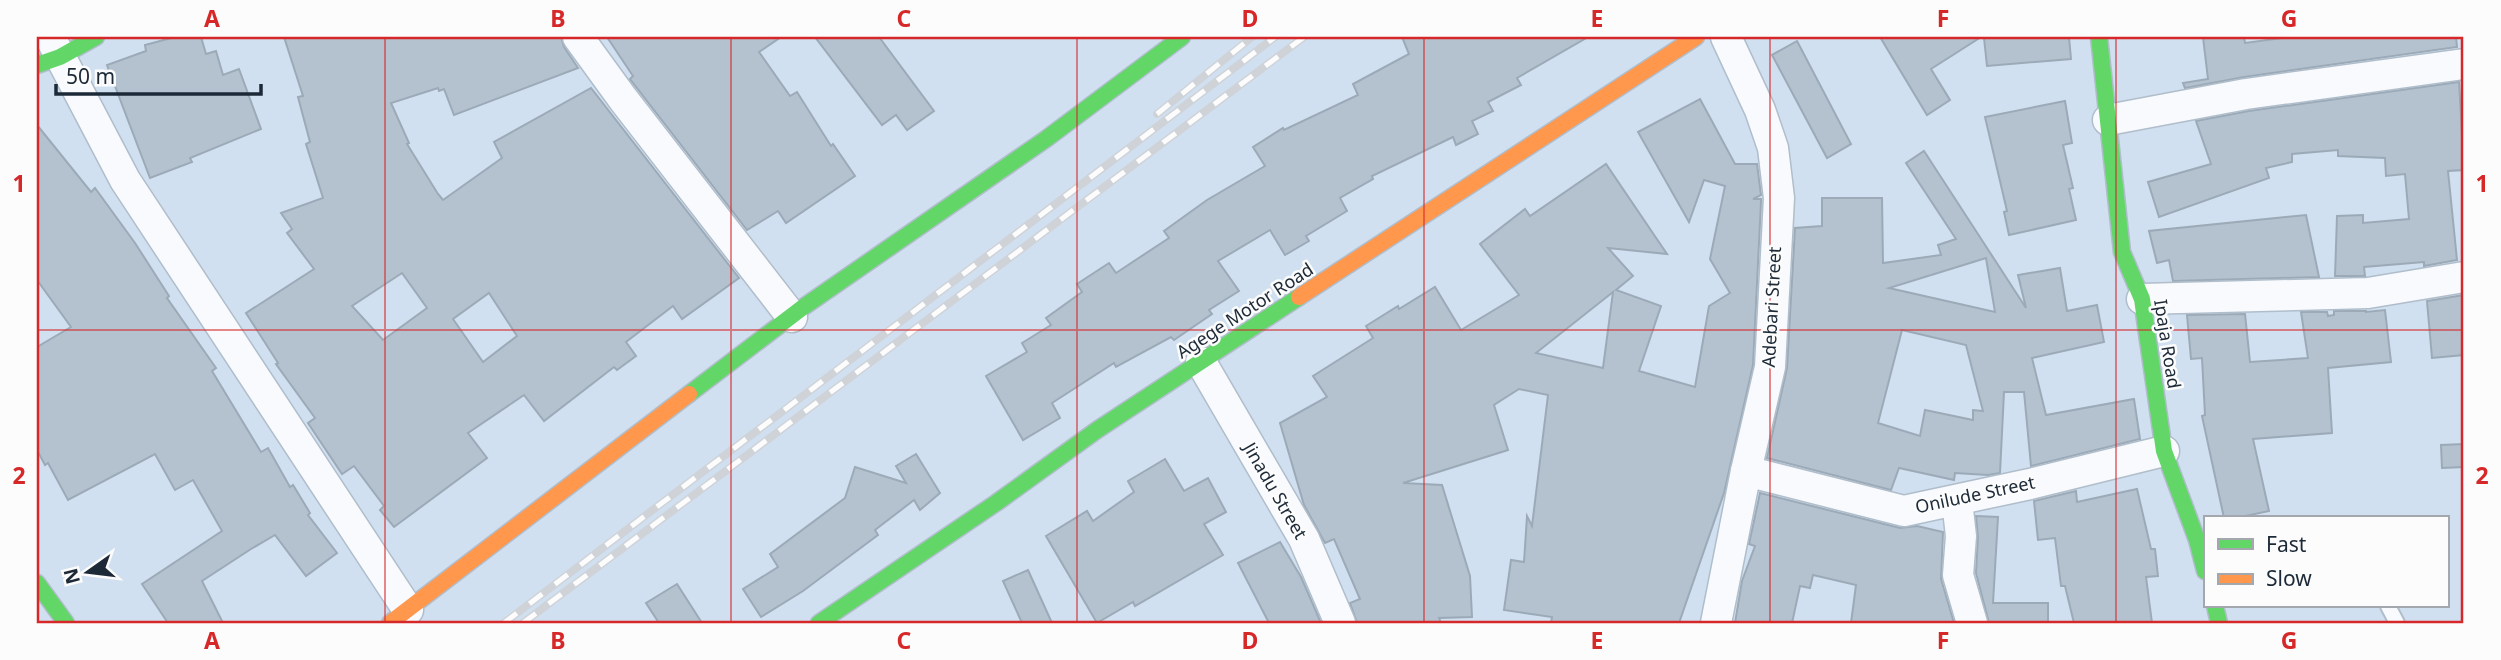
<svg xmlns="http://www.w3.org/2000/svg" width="2501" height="660" font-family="'Noto Sans',sans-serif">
<rect width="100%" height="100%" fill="#d0e0f0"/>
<g fill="#b4c2d0" stroke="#9caab7" stroke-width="2" fill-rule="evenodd">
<polygon points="175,37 201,37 206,54 216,51 223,75 239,69 261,129 190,158 192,162 150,178 107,65 146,51 145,45"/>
<path d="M284,37H561L564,47L578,68L454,115L444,89L439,91L438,88L391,103L409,143L407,144L438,194L443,200L502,158L494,142L591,88L739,278L682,319L673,306L626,342L636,356L617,370L614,367L544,421L524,395L468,433L487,458L394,527L380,510L384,506L354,466L342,474L308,423L315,418L276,364L278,363L246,313L314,269L287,233L292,229L281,213L323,198L306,144L310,142L298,97L303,96ZM402,273L427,308L383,340L352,306ZM489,293L517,336L483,362L453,319Z"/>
<polygon points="607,37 781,37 759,52 790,96 797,92 831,146 833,144 855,176 786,223 778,211 747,230 630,79 633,76"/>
<polygon points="815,37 879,37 934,111 907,130 896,115 882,125"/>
<polygon points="1402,37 1588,37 1517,78 1521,85 1488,102 1493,111 1472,121 1478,134 1456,145 1453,137 1372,176 1373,179 1340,198 1347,211 1306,236 1309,241 1285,255 1270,230 1218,261 1239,291 1209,310 1212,314 1174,340 1171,337 1116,367 1114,363 1052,403 1060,418 1023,440 986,376 1027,352 1022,343 1051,325 1046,318 1082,292 1077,284 1109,263 1116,273 1169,238 1164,231 1207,200 1265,166 1253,147 1283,128 1284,130 1358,95 1353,84 1409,54"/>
<polygon points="1880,37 1981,37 1931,69 1950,100 1927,115"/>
<polygon points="2002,37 2069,37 2071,59 1987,66 1984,38"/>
<polygon points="2203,37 2244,37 2245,43 2289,37 2456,37 2457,47 2244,77 2185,88 2183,83 2208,79"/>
<polygon points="1797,41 1851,144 1827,158 1772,55"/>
<polygon points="2459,82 2464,170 2448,171 2457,260 2424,266 2424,262 2364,267 2365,276 2335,276 2337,216 2363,215 2363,223 2409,219 2405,174 2386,176 2385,158 2338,156 2338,150 2292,154 2292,162 2266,168 2269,178 2159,217 2148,182 2211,164 2196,121 2249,111"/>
<path d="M1700,99L1735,164H1757L1761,195L1753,199H1761V202L1753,365L1724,493L1679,623H1551L1552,617L1504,610L1511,560L1524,562L1527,516L1532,526L1548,395L1519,389L1494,405L1508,450L1403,483L1442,485L1470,576L1472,617L1439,618L1441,623H1357L1350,603L1360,599L1334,539L1325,543L1304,505L1280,423L1327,397L1313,376L1373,338L1366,326L1398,306L1399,309L1435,287L1461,330L1519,295L1480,244L1525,209L1530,216L1606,164L1667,254L1608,248L1633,276L1616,290L1661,306L1639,371L1695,387L1709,306L1730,293L1710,259L1725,186L1704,180L1689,222L1638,132ZM1613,292L1603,368L1536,353Z"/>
<polygon points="2065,101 2072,143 2063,145 2073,188 2069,189 2076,220 2009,235 2004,212 2007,211 1985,117"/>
<polygon points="37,125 91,192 95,188 135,243 169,296 167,298 216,368 212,371 261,452 268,448 290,487 293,485 310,513 308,515 337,553 306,576 275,535 251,549 202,581 223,623 168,623 142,584 222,531 193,480 175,490 155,454 68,500 48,463 45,465 37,450 37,347 71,327 37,280"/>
<path d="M1924,151L2026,308L2018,275L2060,268L2067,311L2097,305L2104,342L2032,358L2046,415L2134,399L2140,439L2031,466L2024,392H2004L2000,473L1988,475L1955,473L1954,480L1899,468L1891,490L1767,458L1787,368L1795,228L1822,226V198H1882L1883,263L1941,255L1938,245L1956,239L1906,163ZM1986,258L1995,312L1889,288L1970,263ZM1902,330L1966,345L1983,411L1973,410V420L1925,410L1920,436L1878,423Z"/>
<polygon points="2306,215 2319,277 2173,281 2169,260 2157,263 2149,231"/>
<polygon points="2464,295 2464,355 2432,358 2427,301"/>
<polygon points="2385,310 2391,362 2328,368 2332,433 2253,439 2269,511 2236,518 2224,518 2202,416 2205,415 2202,358 2191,359 2187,315 2245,314 2250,362 2308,358 2301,312 2327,312 2328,316 2334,315 2334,311 2366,311 2366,312"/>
<polygon points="2464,444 2464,467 2442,468 2441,445"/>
<polygon points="916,454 940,493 920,510 914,500 875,530 878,535 803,591 761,617 743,589 778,567 770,554 845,498 855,467 906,483 896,466"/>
<polygon points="1165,459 1184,491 1208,478 1226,512 1204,524 1223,555 1135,606 1133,602 1097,623 1046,536 1087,511 1093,521 1134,492 1128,481"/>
<polygon points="2137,489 2151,549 2155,549 2158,576 2146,577 2152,623 2074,623 2065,586 2061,586 2055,538 2038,540 2034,501 2076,491 2077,502"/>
<polygon points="1760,493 1900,528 1917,526 1943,532 1941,579 1954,623 1851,623 1856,585 1813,575 1810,588 1800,586 1792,623 1735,623 1742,581 1755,546 1749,544"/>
<polygon points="1976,516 1998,517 1993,603 2048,603 2048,623 1989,623 1976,573 1978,537"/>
<polygon points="1280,542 1301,577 1321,623 1269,623 1238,563"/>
<polygon points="1028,570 1052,623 1022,623 1003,581"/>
<polygon points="677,584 702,623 659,623 646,603"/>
</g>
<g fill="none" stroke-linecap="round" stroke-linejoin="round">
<g stroke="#b0bdcb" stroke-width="18">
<polyline id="lane" points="2388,606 2397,623"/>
</g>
<g stroke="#b0bdcb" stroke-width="33">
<g id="street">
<polyline points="50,37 125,180 408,610"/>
<polyline points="578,37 623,99 792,317"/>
<polyline points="2108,120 2246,94 2464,64"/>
<polyline points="2142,299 2368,293 2464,277"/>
<polyline points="1201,362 1304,539 1340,623"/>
<polyline points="1746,471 1904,511 2030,484 2164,451"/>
<polyline points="1957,501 1961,536 1958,575 1972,623"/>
<polyline points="1716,623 1746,471 1770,367 1779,198 1773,148 1760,110 1726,37"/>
</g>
</g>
<g stroke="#b0bdcb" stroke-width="19">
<g id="fast">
<polyline points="2099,37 2122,252 2142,299 2164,451 2197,540 2205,571"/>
<polyline points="37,65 60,57 96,37"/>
<polyline points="689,394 802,308 1046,139 1182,37"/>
<polyline points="37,583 66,623"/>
<polyline points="2215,606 2219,623"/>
<polyline points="819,623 996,503 1097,430 1299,297"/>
</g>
</g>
<g stroke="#b0bdcb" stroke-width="19">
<g id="slow">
<polyline points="1299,297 1696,37"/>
<polyline points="390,623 689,394"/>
</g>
</g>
<use href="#lane" stroke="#f8fafd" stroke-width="14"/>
<use href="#street" stroke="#f8fafd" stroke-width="30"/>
<use href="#fast" stroke="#63d668" stroke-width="16"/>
<use href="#slow" stroke="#ff974d" stroke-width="16"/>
<g stroke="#cfd3d8" stroke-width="8">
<g id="rail">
<polyline points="1157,114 1252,37"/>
<polyline points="504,623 1275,37"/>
<polyline points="523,623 1304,37"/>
</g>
</g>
<use href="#rail" stroke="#fcfcfc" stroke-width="5" stroke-dasharray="16" stroke-linecap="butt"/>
</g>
<path fill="none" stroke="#d62828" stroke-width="2" stroke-opacity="0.55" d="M385,37V623M731,37V623M1077,37V623M1424,37V623M1770,37V623M2116,37V623M37,330H2464"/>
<g text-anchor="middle" stroke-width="5" stroke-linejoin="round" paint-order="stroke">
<g font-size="18" fill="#1c2937" stroke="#fcfcfc">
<text transform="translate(1772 307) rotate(-87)" y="6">Adebari Street</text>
<text transform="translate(1245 311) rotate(-33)" y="6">Agege Motor Road</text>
<text transform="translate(2167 344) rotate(81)" y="6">Ipaja Road</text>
<text transform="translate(1275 491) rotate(60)" y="6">Jinadu Street</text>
<text transform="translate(1975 495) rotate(-12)" y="6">Onilude Street</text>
</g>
</g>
<rect width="2501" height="660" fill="none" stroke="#fcfcfc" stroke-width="77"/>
<rect x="2204" y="516" width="245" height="91" fill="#fcfcfc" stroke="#a2a8ad" stroke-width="2"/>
<rect x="2218" y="539" width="35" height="10" fill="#63d668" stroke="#a2a8ad" stroke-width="2"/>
<text x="2266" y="552" font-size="21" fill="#1c2937">Fast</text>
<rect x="2218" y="574" width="35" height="10" fill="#ff974d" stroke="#a2a8ad" stroke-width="2"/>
<text x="2266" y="586" font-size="21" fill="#1c2937">Slow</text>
<g transform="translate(88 572) rotate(256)" stroke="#fcfcfc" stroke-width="5" paint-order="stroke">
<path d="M0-5L12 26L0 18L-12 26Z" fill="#1c2937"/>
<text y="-10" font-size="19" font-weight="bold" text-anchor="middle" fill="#1c2937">N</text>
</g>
<path d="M56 84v10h205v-10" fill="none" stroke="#1c2937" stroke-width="3.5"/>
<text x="66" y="84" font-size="21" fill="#1c2937" stroke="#fcfcfc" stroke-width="5" paint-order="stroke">50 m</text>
<rect x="38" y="38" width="2424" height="584" fill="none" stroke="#d62828" stroke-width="2.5"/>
<g font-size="23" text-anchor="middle" font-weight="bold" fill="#d62828">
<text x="212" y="27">A</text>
<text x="558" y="27">B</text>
<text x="904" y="27">C</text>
<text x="1250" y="27">D</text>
<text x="1597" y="27">E</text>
<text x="1943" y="27">F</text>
<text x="2289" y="27">G</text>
<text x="19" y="192">1</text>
<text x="2482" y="192">1</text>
<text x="19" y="484">2</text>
<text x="2482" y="484">2</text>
<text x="212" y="649">A</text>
<text x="558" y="649">B</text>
<text x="904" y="649">C</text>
<text x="1250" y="649">D</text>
<text x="1597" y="649">E</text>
<text x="1943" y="649">F</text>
<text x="2289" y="649">G</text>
</g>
</svg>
